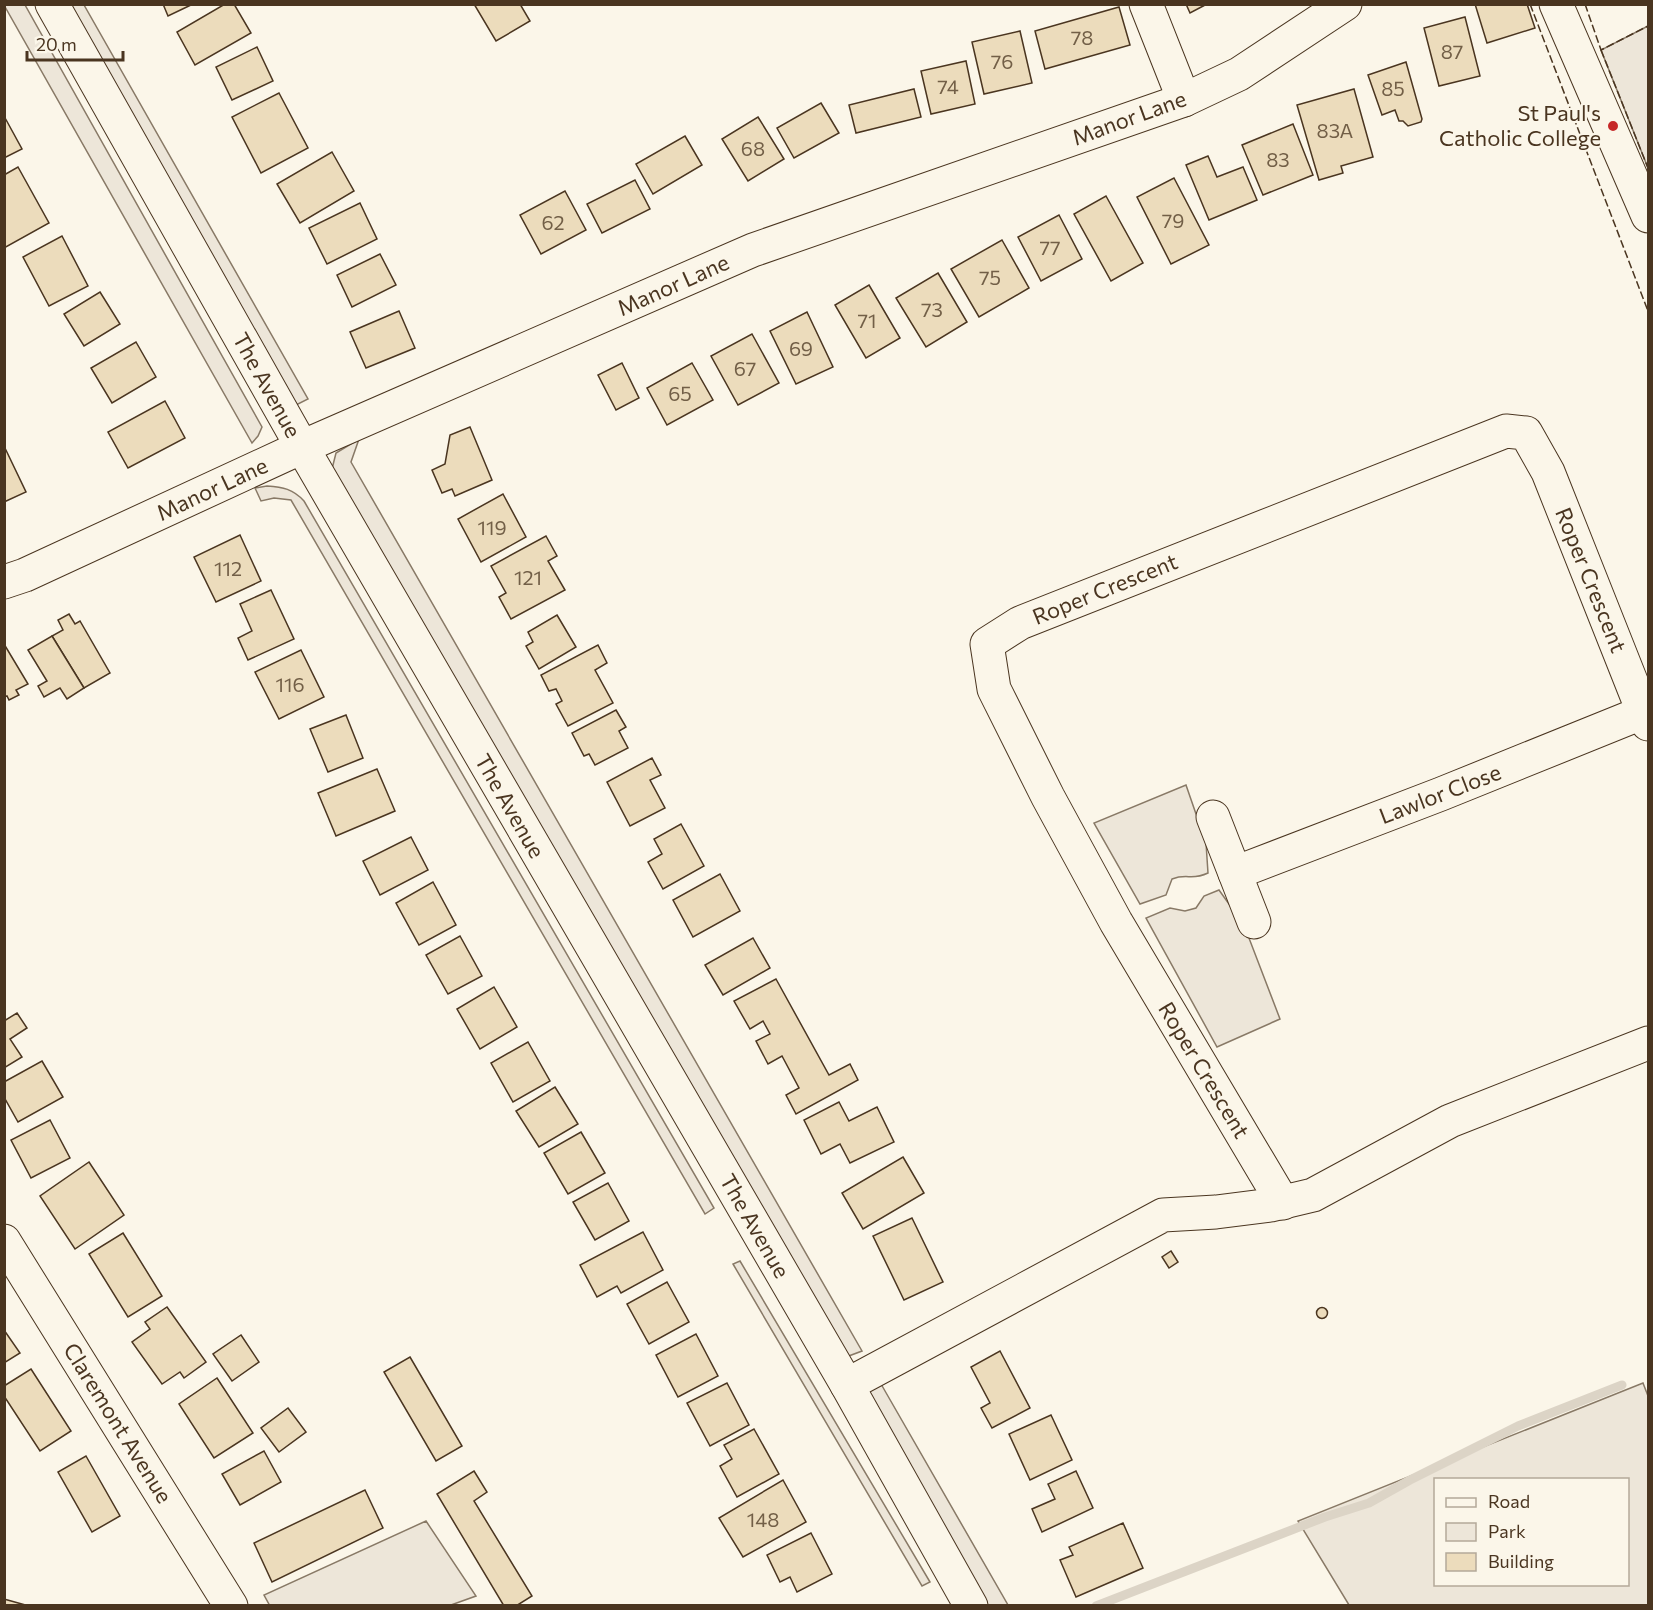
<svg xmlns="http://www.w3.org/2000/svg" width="1653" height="1610" font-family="Commissioner,sans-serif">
<rect width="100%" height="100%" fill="#fbf6e9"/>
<g fill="#ede6d9" stroke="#887966" stroke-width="1.5" fill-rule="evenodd">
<polygon points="4,5 25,5 262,427 258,436 252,443"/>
<polygon points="68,5 84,5 308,399 296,405"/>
<polygon points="1648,26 1648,168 1601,50"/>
<polygon points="359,439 351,462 862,1351 846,1357 332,469 336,453"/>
<path d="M267,486C283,487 293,489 304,501L714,1208L705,1214L291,500L274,498L261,501L255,488Z"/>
<path d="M1186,785L1206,843L1208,873C1191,881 1188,873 1172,879L1166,895L1140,904L1094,823Z"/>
<polygon points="1219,890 1244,925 1280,1019 1217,1047 1146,918 1170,908 1185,911 1196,908 1204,896"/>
<polygon points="740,1261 930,1582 922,1586 733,1264"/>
<path d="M1643,1383L1648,1396V1605H1349L1298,1521ZM1436,1480H1628V1584H1436Z"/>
<polygon points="881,1384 1008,1605 986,1605 866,1392"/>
<polygon points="426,1521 476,1596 451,1605 270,1606 264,1595"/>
</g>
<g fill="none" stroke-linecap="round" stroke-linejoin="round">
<polyline stroke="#dcd4c6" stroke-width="9" points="1096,1606 1325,1517 1369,1503 1410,1480 1518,1426 1622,1385"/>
</g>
<g fill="#ecdcbc" stroke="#4a3520" stroke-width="1.5">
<polygon points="163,4 193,4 168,16"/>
<polygon points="225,4 234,4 251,33 195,65 177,32"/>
<polygon points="474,4 520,4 530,21 496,41"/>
<polygon points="1186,4 1207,4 1190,13"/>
<polygon points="1475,4 1527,4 1535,28 1487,43"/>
<polygon points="1119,7 1130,45 1045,69 1035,31"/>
<polygon points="1465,17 1480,76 1439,86 1424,28"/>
<polygon points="1020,31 1032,83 984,94 972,42"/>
<polygon points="257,47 273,81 232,100 216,67"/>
<polygon points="966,61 975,104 931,114 921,71"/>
<polygon points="1406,62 1422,119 1421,122 1408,126 1403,121 1399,121 1395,110 1382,115 1368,75"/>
<polygon points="914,89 921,117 856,133 849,105"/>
<polygon points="1354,89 1373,157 1341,166 1343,173 1319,180 1297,105"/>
<polygon points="279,93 308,148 261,173 232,117"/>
<polygon points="821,103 839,133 794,158 777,128"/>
<polygon points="4,116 22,149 4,158"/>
<polygon points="758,117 784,159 748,181 722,139"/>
<polygon points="1293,124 1313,175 1263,195 1242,145"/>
<polygon points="685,136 702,165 653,194 636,164"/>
<polygon points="332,152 354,191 300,223 277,184"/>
<polygon points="1208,156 1217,177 1243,167 1257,200 1209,220 1186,165"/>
<polygon points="18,167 49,223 4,248 4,175"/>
<polygon points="1174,178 1209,245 1171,264 1137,197"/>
<polygon points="635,180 650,209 602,233 587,204"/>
<polygon points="565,191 586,230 541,254 520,215"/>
<polygon points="1106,196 1143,263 1111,281 1074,214"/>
<polygon points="360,203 377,239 327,264 309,228"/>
<polygon points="1059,215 1082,259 1041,281 1018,237"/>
<polygon points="62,236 88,286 49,306 23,257"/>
<polygon points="1002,240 1029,288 979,317 951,269"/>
<polygon points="380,254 396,285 352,307 337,275"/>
<polygon points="938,273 967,322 926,347 896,298"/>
<polygon points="869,285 900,338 866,358 835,305"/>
<polygon points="100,292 120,324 84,346 64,314"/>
<polygon points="399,311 415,348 366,368 350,332"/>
<polygon points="807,312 833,367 796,384 770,331"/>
<polygon points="752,334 779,383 738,405 711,356"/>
<polygon points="136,342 156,377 112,403 91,368"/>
<polygon points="622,363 639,398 616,410 598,375"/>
<polygon points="692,363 713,400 667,425 647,388"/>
<polygon points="165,401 185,438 128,468 108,432"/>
<polygon points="470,427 492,480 455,496 452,489 442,493 432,470 445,464 450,435"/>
<polygon points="4,446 26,492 4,502"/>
<polygon points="503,494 526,537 481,562 458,519"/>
<polygon points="240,535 261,581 216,602 194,557"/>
<polygon points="546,536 557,556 548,561 565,590 511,619 499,597 506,593 491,566"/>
<polygon points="271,590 294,639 248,660 238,638 252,631 240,604"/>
<polygon points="69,614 75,624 80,621 110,673 84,688 52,636 63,630 58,620"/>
<polygon points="557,615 576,647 539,669 526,646 533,642 528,632"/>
<polygon points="52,636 84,688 67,699 60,688 44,697 38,686 47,681 28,650"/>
<polygon points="4,644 28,684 16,690 19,695 9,700 7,696 4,697"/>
<polygon points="598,645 607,663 595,670 613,703 568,726 556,704 562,701 556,689 549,691 541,675"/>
<polygon points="301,650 324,697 279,719 255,672"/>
<polygon points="616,710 626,727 619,731 628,748 595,765 589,754 584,756 572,733"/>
<polygon points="346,715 363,758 328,772 310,729"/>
<polygon points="652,758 661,775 650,780 665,808 630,826 607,782"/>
<polygon points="377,769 395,811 336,836 318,793"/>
<polygon points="681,824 704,866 663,889 648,862 662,854 654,839"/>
<polygon points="411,837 428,870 380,895 363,861"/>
<polygon points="720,874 740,911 693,937 673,900"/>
<polygon points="433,882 456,925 419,945 396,903"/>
<polygon points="460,936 482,976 448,994 426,955"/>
<polygon points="753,938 770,968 723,995 705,965"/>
<polygon points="776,979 829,1075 850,1064 858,1080 796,1114 786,1095 799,1088 782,1056 768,1064 756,1041 770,1034 763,1021 750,1029 734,1001"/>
<polygon points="494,987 517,1027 480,1049 457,1009"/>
<polygon points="17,1013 27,1028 10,1039 22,1057 4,1068 4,1021"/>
<polygon points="528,1042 550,1081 513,1102 491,1063"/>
<polygon points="42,1061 63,1097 18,1122 4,1097 4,1082"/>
<polygon points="555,1087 578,1124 539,1147 516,1111"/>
<polygon points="839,1102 849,1121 877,1107 894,1142 850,1163 840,1144 821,1154 804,1120"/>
<polygon points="50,1120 70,1158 31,1178 11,1140"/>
<polygon points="581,1132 605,1173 568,1194 544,1153"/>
<polygon points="903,1157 924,1193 863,1229 842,1193"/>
<polygon points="89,1162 124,1215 75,1249 40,1196"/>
<polygon points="608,1183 629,1221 595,1240 573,1202"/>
<polygon points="912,1218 943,1282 904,1300 873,1236"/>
<polygon points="643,1232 663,1270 621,1293 617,1286 597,1297 580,1265"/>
<polygon points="123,1233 162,1296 128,1317 89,1254"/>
<polygon points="1171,1251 1178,1262 1169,1268 1162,1257"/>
<polygon points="667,1282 689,1322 649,1344 627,1304"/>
<polygon points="167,1307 206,1362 184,1378 180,1372 162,1384 132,1342 150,1329 145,1322"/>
<circle cx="1322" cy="1313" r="5.5"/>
<polygon points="4,1330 20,1353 4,1363"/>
<polygon points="696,1334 718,1376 678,1397 656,1355"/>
<polygon points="241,1335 259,1362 232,1381 213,1354"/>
<polygon points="1000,1351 1030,1408 992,1428 981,1408 990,1403 971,1367"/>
<polygon points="410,1357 462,1446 436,1461 384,1372"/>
<polygon points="31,1369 71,1431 40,1451 4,1396 4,1386"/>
<polygon points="217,1378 253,1433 214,1458 179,1404"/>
<polygon points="727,1383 749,1425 710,1446 687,1403"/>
<polygon points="288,1408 306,1432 279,1452 261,1428"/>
<polygon points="1051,1415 1072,1460 1030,1480 1009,1434"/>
<polygon points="754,1429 779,1474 737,1497 720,1466 732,1459 724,1445"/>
<polygon points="264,1451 281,1482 240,1505 222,1474"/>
<polygon points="86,1456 120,1516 92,1532 58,1472"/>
<polygon points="474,1471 487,1492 474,1501 532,1596 516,1606 504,1606 437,1494"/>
<polygon points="1076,1471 1093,1508 1042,1532 1032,1509 1055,1499 1048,1484"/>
<polygon points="783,1480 806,1522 743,1557 719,1518"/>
<polygon points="365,1490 383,1528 272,1582 254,1543"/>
<polygon points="1123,1523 1143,1568 1076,1597 1060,1560 1073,1555 1069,1547"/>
<polygon points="811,1533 832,1574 797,1592 790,1577 780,1582 767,1555"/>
<polygon points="4,1599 29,1606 4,1606"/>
</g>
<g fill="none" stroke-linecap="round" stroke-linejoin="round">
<g stroke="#4a3520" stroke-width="35">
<g id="minor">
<polyline points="52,4 302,447 847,1385 971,1606"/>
<polyline points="1146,4 1184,100"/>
<polyline points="1556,4 1648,216"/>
<polyline points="4,582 25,575 302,447 753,250 1184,100 1239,74 1345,4"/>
<polyline points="1213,817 1254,922"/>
<polyline points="1235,873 1441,794 1644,712"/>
<polyline points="1283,1203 1116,922 1048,797 994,689 987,644 1020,623 1506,431 1526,433 1548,472 1648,724"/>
<polyline points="4,1241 231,1606"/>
<polyline points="847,1385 1163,1215 1216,1212 1271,1205 1313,1195 1450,1121 1648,1043"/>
</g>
</g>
<use href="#minor" stroke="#fbf6e9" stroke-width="33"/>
<g stroke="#4a3520" stroke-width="1.5" stroke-dasharray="8 3" stroke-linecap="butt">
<polyline points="1530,4 1648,311"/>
<polyline points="1585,4 1601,50 1648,26"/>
<polyline points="1601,50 1648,168"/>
</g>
</g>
<circle fill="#c62828" stroke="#fbf6e9" stroke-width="2" cx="1613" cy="126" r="6"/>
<g text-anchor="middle" stroke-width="4.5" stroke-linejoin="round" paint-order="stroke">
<g font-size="20" fill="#725f47">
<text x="1082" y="45">78</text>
<text x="1452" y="59">87</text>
<text x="1002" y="69">76</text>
<text x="948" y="94">74</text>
<text x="1393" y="96">85</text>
<text x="1335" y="138">83A</text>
<text x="753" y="156">68</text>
<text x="1278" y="167">83</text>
<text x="1173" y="228">79</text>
<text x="553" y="230">62</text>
<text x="1050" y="255">77</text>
<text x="990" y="285">75</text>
<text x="932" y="317">73</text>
<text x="867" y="328">71</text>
<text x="801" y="356">69</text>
<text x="745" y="376">67</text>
<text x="680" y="401">65</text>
<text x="492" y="535">119</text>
<text x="228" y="576">112</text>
<text x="528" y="585">121</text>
<text x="290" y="692">116</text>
<text x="763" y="1527">148</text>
</g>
<g font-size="22" fill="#4a3520" stroke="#fbf6e9" text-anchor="end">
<text x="1601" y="121">St Paul's<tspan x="1601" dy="25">Catholic College</tspan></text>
</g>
<g font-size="22" fill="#4a3520" stroke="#fbf6e9">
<text transform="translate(1129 118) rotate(-20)" y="8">Manor Lane</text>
<text transform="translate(673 285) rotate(-24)" y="8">Manor Lane</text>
<text transform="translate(267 385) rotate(61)" y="8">The Avenue</text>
<text transform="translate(212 489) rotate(-25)" y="8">Manor Lane</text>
<text transform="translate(1591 580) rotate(68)" y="8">Roper Crescent</text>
<text transform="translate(1105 589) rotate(-22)" y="8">Roper Crescent</text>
<text transform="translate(1440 794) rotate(-21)" y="8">Lawlor Close</text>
<text transform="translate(510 806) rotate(60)" y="8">The Avenue</text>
<text transform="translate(1204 1070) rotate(59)" y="8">Roper Crescent</text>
<text transform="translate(755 1226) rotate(60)" y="8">The Avenue</text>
<text transform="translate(118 1423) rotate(58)" y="8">Claremont Avenue</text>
</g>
</g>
<rect width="1653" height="1610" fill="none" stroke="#4a3520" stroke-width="12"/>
<rect x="1434" y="1478" width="195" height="108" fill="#fbf6e9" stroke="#b4a999" stroke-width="1.5"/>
<rect x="1446" y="1498" width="30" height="9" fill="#fbf6e9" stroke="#b4a999" stroke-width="1.5"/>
<text x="1488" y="1508" font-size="18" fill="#4a3520">Road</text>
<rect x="1446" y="1523" width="30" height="18" fill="#ede6d9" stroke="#b4a999" stroke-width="1.5"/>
<text x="1488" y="1538" font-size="18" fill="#4a3520">Park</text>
<rect x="1446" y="1553" width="30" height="18" fill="#ecdcbc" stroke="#b4a999" stroke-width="1.5"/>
<text x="1488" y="1568" font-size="18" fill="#4a3520">Building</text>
<path d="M27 51v9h96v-9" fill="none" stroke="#4a3520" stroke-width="3"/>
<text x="36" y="51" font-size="18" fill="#4a3520" stroke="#fbf6e9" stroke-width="4.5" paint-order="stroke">20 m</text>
</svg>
